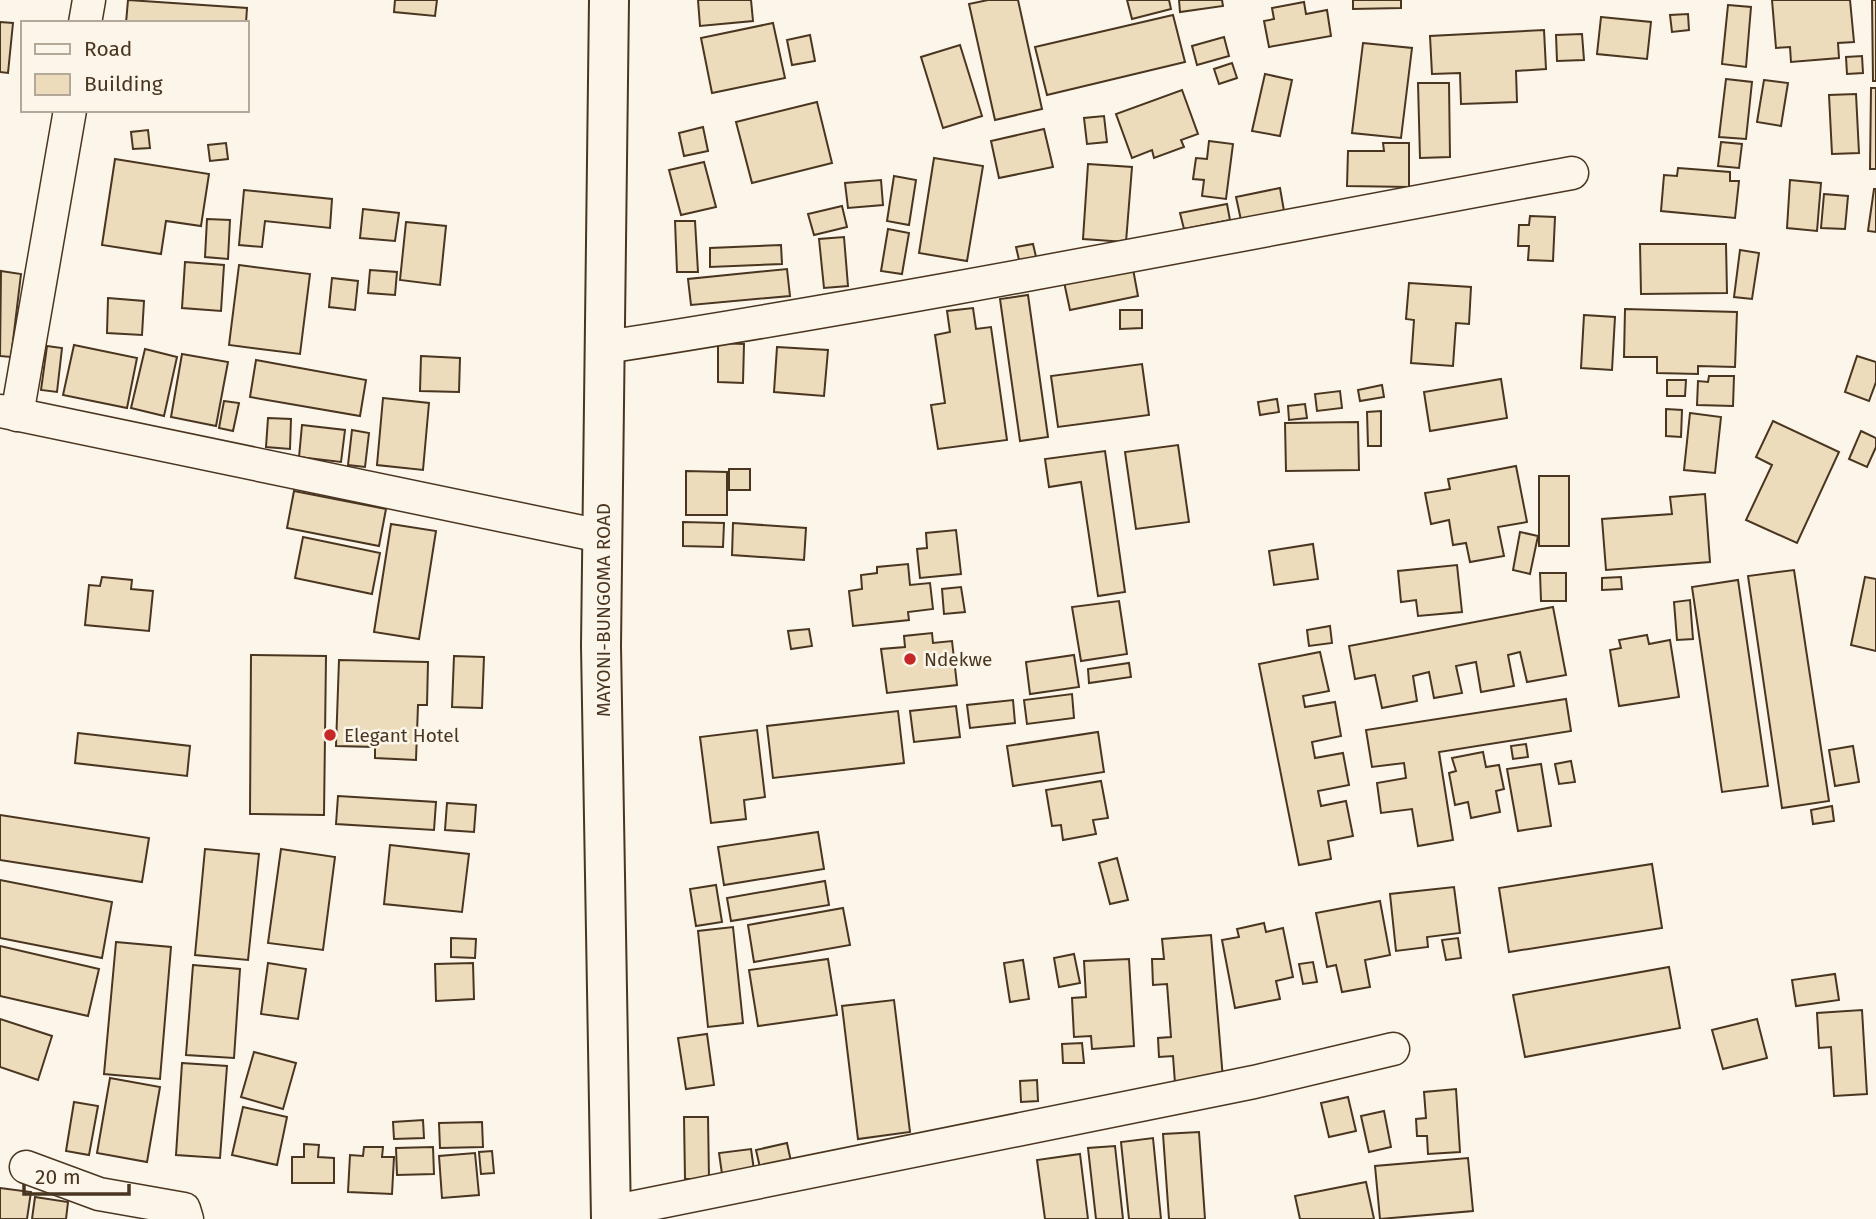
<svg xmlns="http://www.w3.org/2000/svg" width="1876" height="1219" font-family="'Fira Sans',sans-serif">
<rect width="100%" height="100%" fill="#fbf6e9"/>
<g fill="#ecdcbc" stroke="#4a3520" stroke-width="2">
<polygon points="128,0 247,8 246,23 126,23"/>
<polygon points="395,0 437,0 435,16 394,12"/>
<polygon points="698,0 751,0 753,21 700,26"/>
<polygon points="988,0 1018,0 1042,109 995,120 969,4"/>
<polygon points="1127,0 1169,0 1171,9 1132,19"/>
<polygon points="1179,0 1222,0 1223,6 1180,12"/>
<polygon points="1353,0 1401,0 1401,8 1353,9"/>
<polygon points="1772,0 1850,0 1854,42 1838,43 1839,58 1791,62 1790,47 1776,48"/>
<polygon points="1872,0 1876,0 1876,81 1873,81"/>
<polygon points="1304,2 1306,14 1327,10 1331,36 1269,47 1264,21 1274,19 1272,8"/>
<polygon points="1728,5 1751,7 1746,67 1722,64"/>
<polygon points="1688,14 1689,30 1672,32 1670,15"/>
<polygon points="1173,15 1185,62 1047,95 1035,47"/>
<polygon points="1601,17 1651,22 1647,59 1597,54"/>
<polygon points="0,22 13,23 8,73 0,72"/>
<polygon points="773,23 785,78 712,93 701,38"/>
<polygon points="1544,30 1546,69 1516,71 1517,102 1461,104 1460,73 1432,74 1430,36"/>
<polygon points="1582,34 1584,60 1557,61 1556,35"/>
<polygon points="810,35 815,61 792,65 787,40"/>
<polygon points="1224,37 1229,56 1197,65 1192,46"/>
<polygon points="1363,43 1412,48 1401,138 1352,133"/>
<polygon points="960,45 982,116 943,128 921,57"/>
<polygon points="1862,56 1863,73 1847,74 1846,57"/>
<polygon points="1232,63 1237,78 1219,84 1214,69"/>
<polygon points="1265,74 1292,80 1280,136 1252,131"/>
<polygon points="1726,79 1752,82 1746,139 1719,137"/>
<polygon points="1764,80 1788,83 1781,126 1757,122"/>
<polygon points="1418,83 1449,83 1450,157 1420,158"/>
<polygon points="1871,88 1876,88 1876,169 1870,169"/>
<polygon points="1182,90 1198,134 1181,140 1184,147 1154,158 1152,150 1132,158 1116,114"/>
<polygon points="1856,94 1859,153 1832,154 1829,95"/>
<polygon points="817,102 832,163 752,183 736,122"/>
<polygon points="1104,116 1107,142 1087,144 1084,118"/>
<polygon points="703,127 708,151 684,156 679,133"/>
<polygon points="1044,129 1053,167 999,178 991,141"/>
<polygon points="148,130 150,148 133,149 131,132"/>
<polygon points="1209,141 1233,144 1226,199 1202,196 1204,180 1193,179 1196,158 1207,159"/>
<polygon points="1721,142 1742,144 1739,168 1718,166"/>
<polygon points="226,143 228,159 210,161 208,145"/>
<polygon points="1383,143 1409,143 1409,187 1347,186 1348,151 1384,151"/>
<polygon points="934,158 983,166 967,261 919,253"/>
<polygon points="115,159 209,174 201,226 166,221 161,254 102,245"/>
<polygon points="704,162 716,207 681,215 669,170"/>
<polygon points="1088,164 1132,167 1126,242 1083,239"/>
<polygon points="1678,168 1730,172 1730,181 1739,181 1735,218 1661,211 1664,175 1677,176"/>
<polygon points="894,176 916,180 909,225 887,221"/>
<polygon points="881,180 883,205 848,208 845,183"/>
<polygon points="1790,180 1821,183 1817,231 1787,228"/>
<polygon points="1280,188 1284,211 1241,220 1236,197"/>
<polygon points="1874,189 1876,189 1876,232 1868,231"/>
<polygon points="244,190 332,199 330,228 265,221 262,247 239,245"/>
<polygon points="1824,194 1848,196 1845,229 1821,228"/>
<polygon points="1227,204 1230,220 1184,229 1180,213"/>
<polygon points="842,206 847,227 814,235 808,214"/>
<polygon points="363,209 399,213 395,241 360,238"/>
<polygon points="1530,216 1555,217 1553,261 1528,260 1529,246 1518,246 1519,225 1529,225"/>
<polygon points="207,219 230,220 228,259 205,257"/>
<polygon points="675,221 695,221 698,272 677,272"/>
<polygon points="406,222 446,226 440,285 400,280"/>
<polygon points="888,229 909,233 902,274 881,271"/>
<polygon points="844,237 848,286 824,288 819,239"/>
<polygon points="1033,244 1037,261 1020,264 1016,247"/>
<polygon points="1640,244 1726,244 1727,293 1641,294"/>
<polygon points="781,245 782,264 710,267 710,248"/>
<polygon points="1740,250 1759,253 1752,299 1734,297"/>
<polygon points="185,262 224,265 221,311 182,308"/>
<polygon points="239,265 310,274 300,354 229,345"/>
<polygon points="787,269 790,296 691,305 688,279"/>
<polygon points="1133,269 1138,296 1070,310 1064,282"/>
<polygon points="370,270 397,272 395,295 368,293"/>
<polygon points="1,271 21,274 11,357 0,356"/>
<polygon points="332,278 358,281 355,310 329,307"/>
<polygon points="1409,283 1471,287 1469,324 1456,323 1453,366 1411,363 1414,320 1406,319"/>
<polygon points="1028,295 1048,437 1020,441 1000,299"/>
<polygon points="108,298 144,301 142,335 107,333"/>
<polygon points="973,308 976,329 991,327 1007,440 938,449 931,405 945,403 935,335 950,332 947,311"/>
<polygon points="1625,309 1737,312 1735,367 1698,366 1698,374 1657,373 1657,357 1624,357"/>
<polygon points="1120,310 1142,310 1142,328 1120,329"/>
<polygon points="1584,315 1615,317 1612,370 1581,368"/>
<polygon points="718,343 744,344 743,383 718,382"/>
<polygon points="74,345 137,358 127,408 63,395"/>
<polygon points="47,346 62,348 57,392 41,390"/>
<polygon points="777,347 828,350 824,396 774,392"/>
<polygon points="145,349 177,357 164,416 131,408"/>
<polygon points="182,354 228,362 216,426 171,417"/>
<polygon points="421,356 460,358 459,392 420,391"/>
<polygon points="1857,356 1876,362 1876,382 1869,401 1845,392"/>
<polygon points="256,360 366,380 360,416 250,397"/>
<polygon points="1142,364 1149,415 1058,427 1051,376"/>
<polygon points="1709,376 1734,376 1733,406 1697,405 1698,381 1708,382"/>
<polygon points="1501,379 1507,418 1430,431 1424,392"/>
<polygon points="1667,380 1686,380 1685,396 1667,396"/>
<polygon points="1382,385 1384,397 1360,401 1358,390"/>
<polygon points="1340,391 1342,408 1317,411 1315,394"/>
<polygon points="383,398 429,403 423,470 377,465"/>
<polygon points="1277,399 1279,412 1260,415 1258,402"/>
<polygon points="224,401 239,403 233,431 219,428"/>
<polygon points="1305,404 1307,418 1289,420 1288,406"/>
<polygon points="1666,409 1682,410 1681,437 1666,436"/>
<polygon points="1381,411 1381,446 1368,446 1367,412"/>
<polygon points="1690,413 1721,417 1715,473 1684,470"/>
<polygon points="268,418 291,419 290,449 266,447"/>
<polygon points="1773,421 1839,452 1797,543 1746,520 1772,465 1756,457"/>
<polygon points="1358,422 1359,470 1286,471 1285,423"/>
<polygon points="302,425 345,430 341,462 299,457"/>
<polygon points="352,430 369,433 365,467 348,465"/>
<polygon points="1861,431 1876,438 1876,447 1867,467 1849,459"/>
<polygon points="1178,445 1189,522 1136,529 1125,452"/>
<polygon points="1105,451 1125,592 1098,596 1081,482 1049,487 1045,459"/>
<polygon points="1516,466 1527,522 1498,527 1504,556 1470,562 1466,543 1453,545 1449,520 1431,524 1425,493 1450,489 1448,479"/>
<rect x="729" y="469" width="21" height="21"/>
<polygon points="686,471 727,472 727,515 686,515"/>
<rect x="1539" y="476" width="30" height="70"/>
<polygon points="294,491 386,509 379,546 287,528"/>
<polygon points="1705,494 1710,562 1606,570 1602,519 1672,514 1670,497"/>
<polygon points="683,522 724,523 723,547 683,546"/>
<polygon points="733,523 806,528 804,560 732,555"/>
<polygon points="391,524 436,531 419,639 374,632"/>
<polygon points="956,530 961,574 920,578 917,549 927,548 926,533"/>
<polygon points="1520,532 1538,536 1530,574 1513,570"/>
<polygon points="303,537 380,553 372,594 295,578"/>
<polygon points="1313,544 1318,579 1274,585 1269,551"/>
<polygon points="908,564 910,585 930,583 933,609 908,612 909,620 853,626 849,591 862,589 861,575 877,573 877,567"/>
<polygon points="1457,565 1462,612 1418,616 1416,600 1401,602 1398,571"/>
<polygon points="1794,570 1829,801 1782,808 1748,576"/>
<polygon points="1540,573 1566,573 1566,601 1541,601"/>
<polygon points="102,577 132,580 131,589 153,591 149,631 85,625 89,585 100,586"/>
<polygon points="1621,577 1622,589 1602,590 1602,578"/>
<polygon points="1865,577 1876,579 1876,651 1851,645"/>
<polygon points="1738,580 1768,786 1722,792 1692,587"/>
<polygon points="961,587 965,612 944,614 942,589"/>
<polygon points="1690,600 1693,639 1677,640 1674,602"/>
<polygon points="1119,601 1127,654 1081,661 1072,607"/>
<polygon points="1553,607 1566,675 1527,682 1520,652 1508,655 1514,686 1481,692 1476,662 1456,666 1462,693 1434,698 1429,672 1413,676 1417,701 1382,708 1375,675 1355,679 1349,646"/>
<polygon points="1330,626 1332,643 1309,646 1307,630"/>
<polygon points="809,629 812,646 791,649 788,631"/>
<polygon points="932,633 933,643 952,641 957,685 887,693 881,649 905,647 904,636"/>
<polygon points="1647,635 1649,644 1670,640 1679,697 1619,706 1610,650 1621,648 1619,640"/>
<polygon points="1320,652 1329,691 1303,696 1305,707 1335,702 1341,736 1312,742 1315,758 1343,753 1349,785 1318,791 1321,806 1346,801 1353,836 1328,841 1331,859 1299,865 1259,664"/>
<polygon points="251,655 326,656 324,815 250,814"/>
<polygon points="1074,655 1079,687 1030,694 1026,662"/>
<polygon points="454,656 484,657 482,708 452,707"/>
<polygon points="339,660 428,662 427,705 418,705 416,760 375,758 375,747 336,746"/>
<polygon points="1129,663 1131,677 1089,683 1088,669"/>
<polygon points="1072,694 1074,718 1027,724 1024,700"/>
<polygon points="1566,699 1571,731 1439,752 1453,840 1418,846 1412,809 1381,813 1377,783 1406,778 1404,763 1372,767 1366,730"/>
<polygon points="1013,700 1015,723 970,728 967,705"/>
<polygon points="956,706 960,737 914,742 910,711"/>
<polygon points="898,711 904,763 773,778 767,726"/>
<polygon points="757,730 765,797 744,800 746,819 711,823 700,737"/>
<polygon points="1098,732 1104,772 1013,786 1007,746"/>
<polygon points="78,733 190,746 187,776 75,763"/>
<polygon points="1526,744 1528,757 1513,759 1511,746"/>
<polygon points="1853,746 1859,782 1835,786 1829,750"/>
<polygon points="1483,752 1486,767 1499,765 1504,789 1496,791 1500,812 1471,818 1468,802 1455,805 1449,773 1456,771 1452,758"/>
<polygon points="1571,761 1575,782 1559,784 1555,764"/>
<polygon points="1541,764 1551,826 1518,831 1507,769"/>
<polygon points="1101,781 1108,818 1093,820 1096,834 1063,840 1061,825 1052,826 1046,790"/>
<polygon points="338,796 436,802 434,830 336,824"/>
<polygon points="447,803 476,805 474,832 445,830"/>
<polygon points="1832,806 1834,821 1813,824 1811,810"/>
<polygon points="0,815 149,838 142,882 0,860"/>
<polygon points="818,832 824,869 724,885 718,847"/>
<polygon points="390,845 469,854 462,912 384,904"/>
<polygon points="205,849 259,854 248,960 195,955"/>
<polygon points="281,849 335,857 323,950 268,943"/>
<polygon points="1117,858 1128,900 1110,904 1099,863"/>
<polygon points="1652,864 1662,928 1509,952 1499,888"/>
<polygon points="0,880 112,902 102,958 0,938"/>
<polygon points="825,881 829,905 731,921 727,898"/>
<polygon points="716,885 722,922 696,926 690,889"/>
<polygon points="1454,887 1460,933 1427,937 1428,947 1396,951 1390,894"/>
<polygon points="1380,901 1390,955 1365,960 1370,987 1342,992 1336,965 1327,967 1316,913"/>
<polygon points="843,908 850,945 754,962 748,925"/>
<polygon points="1264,923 1266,932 1283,928 1293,977 1276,981 1280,999 1235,1008 1222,940 1239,937 1237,929"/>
<polygon points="733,927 743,1023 708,1027 698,931"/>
<polygon points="1211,935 1223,1079 1175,1083 1173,1056 1159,1057 1158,1038 1171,1037 1167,984 1153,985 1152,959 1164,959 1162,939"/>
<polygon points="451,938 476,939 475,958 451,957"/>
<polygon points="1458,938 1461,958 1446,960 1442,940"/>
<polygon points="116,942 171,947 160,1079 104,1074"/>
<polygon points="0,946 99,969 88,1016 0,996"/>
<polygon points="1074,954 1080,983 1059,987 1054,958"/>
<polygon points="828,959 837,1015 758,1026 749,970"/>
<polygon points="1129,959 1134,1046 1092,1049 1091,1036 1074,1037 1072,998 1086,997 1084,961"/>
<polygon points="1023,960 1029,999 1010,1002 1004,963"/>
<polygon points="1313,962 1317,982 1303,984 1299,964"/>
<polygon points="268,963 306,969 298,1019 261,1014"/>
<polygon points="473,963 474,999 436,1001 435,964"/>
<polygon points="193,965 240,969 234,1058 186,1055"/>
<polygon points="1669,967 1680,1028 1525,1057 1513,995"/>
<polygon points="1835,974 1839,1000 1796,1006 1792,980"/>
<polygon points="894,1000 910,1132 858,1139 842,1006"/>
<polygon points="1862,1010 1867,1094 1834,1096 1831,1047 1819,1048 1817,1013"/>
<polygon points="0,1019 52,1036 38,1080 0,1067"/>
<polygon points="1757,1019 1767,1058 1723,1069 1712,1030"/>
<polygon points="707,1034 714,1085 686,1089 678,1038"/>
<polygon points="1082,1043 1084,1063 1063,1063 1062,1044"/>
<polygon points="254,1052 296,1063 283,1109 241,1097"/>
<polygon points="182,1063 227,1066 220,1158 176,1155"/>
<polygon points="110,1078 160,1087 147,1162 97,1153"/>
<polygon points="1037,1080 1038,1101 1021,1102 1020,1081"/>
<polygon points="1456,1089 1460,1152 1428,1154 1427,1136 1417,1136 1416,1119 1426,1118 1424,1092"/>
<polygon points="1348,1097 1356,1131 1329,1137 1321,1103"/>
<polygon points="74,1102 98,1106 89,1155 66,1151"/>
<polygon points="243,1107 287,1117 277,1165 232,1155"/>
<polygon points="1384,1111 1391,1147 1369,1152 1361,1116"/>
<polygon points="684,1117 708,1117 709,1179 685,1179"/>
<polygon points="423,1120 424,1138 394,1139 393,1122"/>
<polygon points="482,1122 483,1147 440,1148 439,1123"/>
<polygon points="1199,1132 1205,1219 1169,1219 1163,1134"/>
<polygon points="1153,1138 1161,1219 1129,1219 1121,1142"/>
<polygon points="787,1143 792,1166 761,1172 756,1150"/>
<polygon points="304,1144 319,1145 318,1157 334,1158 334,1183 292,1183 292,1157 304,1157"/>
<polygon points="1115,1146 1123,1219 1096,1219 1088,1148"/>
<polygon points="364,1147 383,1147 382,1157 394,1157 392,1194 348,1192 350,1155 363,1156"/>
<polygon points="433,1147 434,1174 397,1175 396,1148"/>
<polygon points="751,1149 754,1170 722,1174 719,1153"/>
<polygon points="492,1151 494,1173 481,1174 479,1152"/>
<polygon points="475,1153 479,1195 442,1198 439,1156"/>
<polygon points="1080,1154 1088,1219 1045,1219 1037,1160"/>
<polygon points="1468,1158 1473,1211 1380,1219 1375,1166"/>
<polygon points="1366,1182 1374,1219 1300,1219 1295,1196"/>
<polygon points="0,1188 31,1192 27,1219 0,1219"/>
<polygon points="35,1197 68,1202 66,1219 32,1219"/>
</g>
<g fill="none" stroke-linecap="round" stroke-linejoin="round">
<g stroke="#4a3520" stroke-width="35">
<g id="street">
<polyline points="85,23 89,0"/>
<path d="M606,347C929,297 1250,232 1572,173"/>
<polyline points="0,411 601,536"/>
<polyline points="17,415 70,110"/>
<polyline points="26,1167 99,1194 184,1209 187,1219"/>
<polyline points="611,1212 1254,1082 1393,1049"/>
</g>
</g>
<g stroke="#4a3520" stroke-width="42">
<polyline id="primary" points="609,0 601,646 611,1219"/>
</g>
<use href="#street" stroke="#fbf6e9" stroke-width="32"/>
<use href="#primary" stroke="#fbf6e9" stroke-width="38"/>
</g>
<g fill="#c62828" stroke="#fbf6e9" stroke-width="2.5">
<circle cx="910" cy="659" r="7"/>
<circle cx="330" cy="735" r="7"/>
</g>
<g text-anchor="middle" stroke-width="5" stroke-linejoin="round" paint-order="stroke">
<g font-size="19" fill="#4a3520" stroke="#fbf6e9">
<text transform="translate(603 610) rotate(-90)" y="7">MAYONI-BUNGOMA ROAD</text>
</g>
<g font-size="19" fill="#4a3520" stroke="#fbf6e9" text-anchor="start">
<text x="924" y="666">Ndekwe</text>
<text x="344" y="742">Elegant Hotel</text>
</g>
</g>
<rect x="21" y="21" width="228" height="91" fill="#fbf6e9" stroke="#b4a999" stroke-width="2"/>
<rect x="35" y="44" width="35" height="10" fill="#fbf6e9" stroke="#b4a999" stroke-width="2"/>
<text x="84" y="56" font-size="21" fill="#4a3520">Road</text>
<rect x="35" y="74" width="35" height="21" fill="#ecdcbc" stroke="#b4a999" stroke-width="2"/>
<text x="84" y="91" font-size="21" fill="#4a3520">Building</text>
<path d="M24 1184v10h105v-10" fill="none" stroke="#4a3520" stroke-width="3.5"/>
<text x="35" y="1184" font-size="21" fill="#4a3520" stroke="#fbf6e9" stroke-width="5" paint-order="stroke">20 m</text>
</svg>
